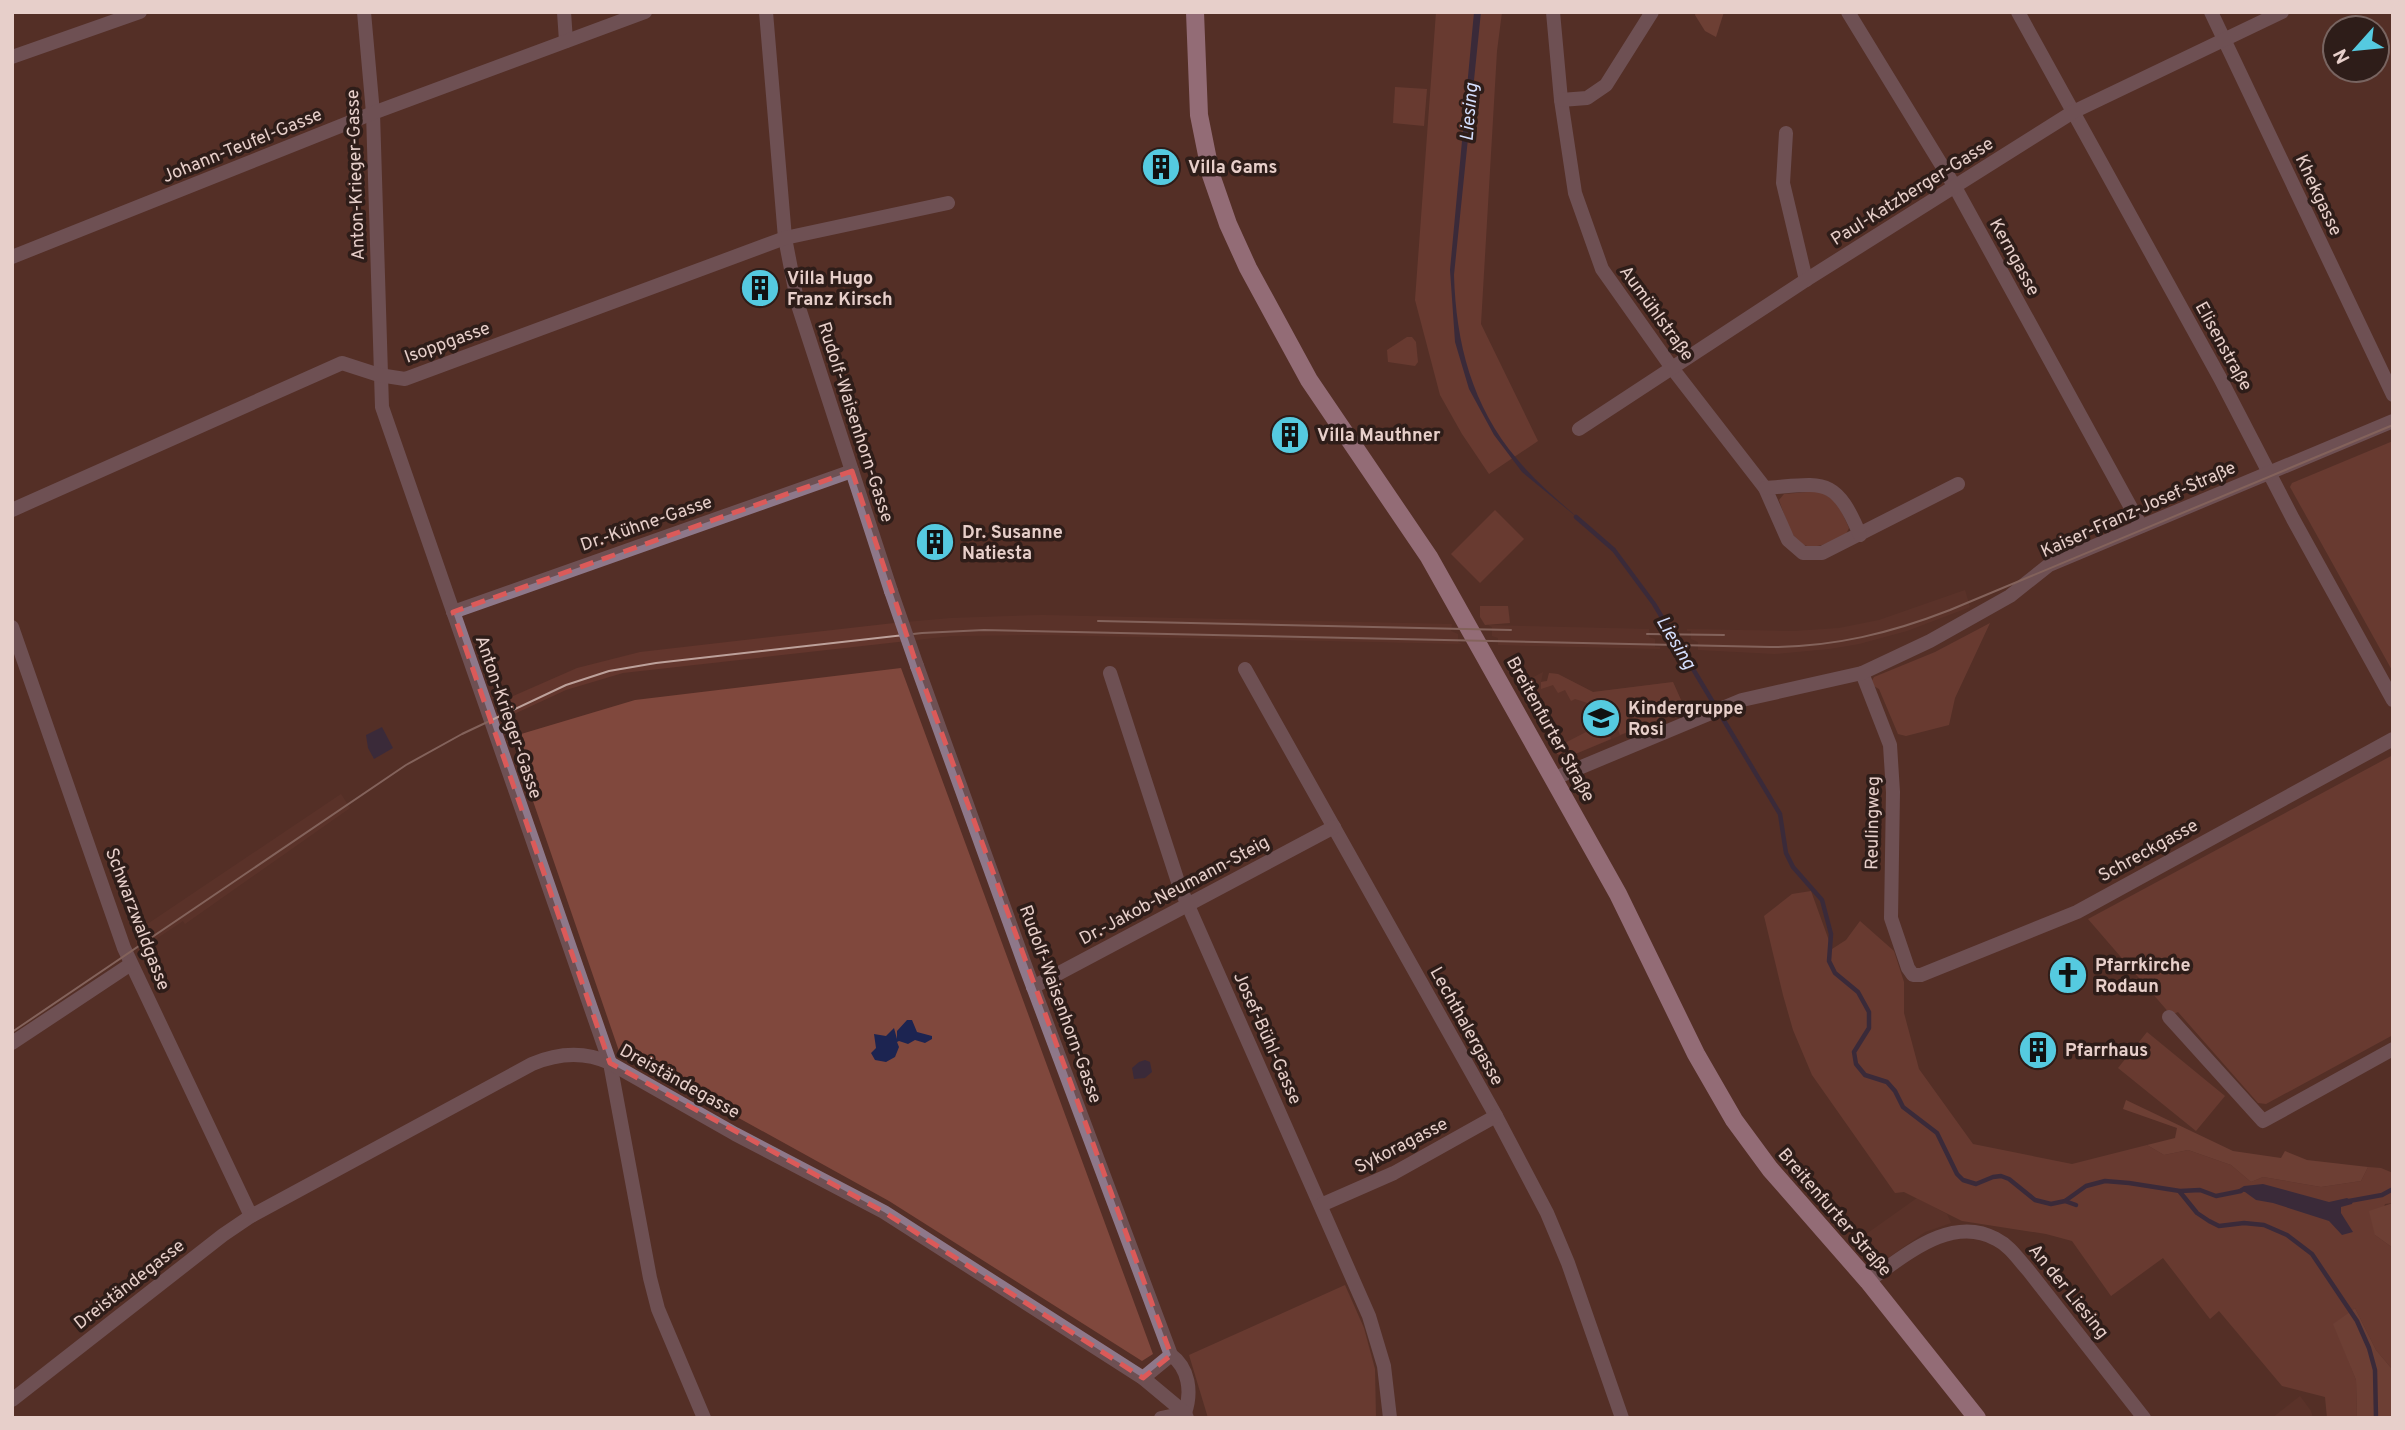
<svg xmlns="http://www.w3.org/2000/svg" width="2405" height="1430" font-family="Overpass,sans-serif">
<rect width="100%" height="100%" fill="#542f27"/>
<g fill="#63362d">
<polygon points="1965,590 1970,607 1907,631 1859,644 1829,649 1775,654 1698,650 1698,642 1691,639 1691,631 1687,631 1687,629 1794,631 1839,628 1879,620"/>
<polygon points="1042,615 1452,624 1451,631 1458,634 1458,642 1462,644 1045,635 952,636 623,673 566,690 512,715 504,700 577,668 640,652 894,623 951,618"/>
<polygon points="1488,625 1649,629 1649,637 1655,639 1655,647 1660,647 1660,649 1498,645 1498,638 1492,636 1492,627"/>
<polygon points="1543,672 1541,682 1547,681 1549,673 1558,674 1593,692 1673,682 1685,709 1568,757 1557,754 1520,684"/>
<polygon points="341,794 350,808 185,924 183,921 138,951 134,933"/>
<polygon points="1917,1198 1947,1214 1951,1223 1925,1232 1882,1262 1871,1261 1855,1242"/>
<polygon points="2300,1396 2311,1411 2313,1418 2272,1418"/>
</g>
<g fill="#80483d">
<polygon points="1436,12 1502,12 1497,51 1481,324 1538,441 1489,474 1462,434 1440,395 1415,300"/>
<polygon points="1395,87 1427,89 1424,126 1393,123"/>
<polygon points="1407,337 1412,337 1416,342 1418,362 1415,366 1388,362 1387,350"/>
<polygon points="2393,441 2393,672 2290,487 2292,483"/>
<path d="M1819,491L1837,502L1849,528L1845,536C1797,559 1794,542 1779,500L1784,494Z"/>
<polygon points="1495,510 1524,539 1480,583 1451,554"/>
<polygon points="1480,606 1508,606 1510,623 1485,625 1480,617"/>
<polygon points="1990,623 1955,698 1949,725 1906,736 1898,734 1879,689 1870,684 1874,677 1935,652"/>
<polygon points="901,668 1153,1354 1142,1361 889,1201 681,1086 679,1082 676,1083 669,1080 663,1073 659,1075 620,1054 511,737 635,700"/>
<polygon points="1549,673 1558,674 1593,692 1673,682 1685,709 1620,735 1608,701 1591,704 1575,699 1571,701 1565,690 1558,693 1553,685 1541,689 1541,682 1547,681"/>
<polygon points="1539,704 1561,745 1588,731 1600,734 1607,729 1611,739 1568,757 1557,754 1532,708"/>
<polygon points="2393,755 2393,1035 2266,1104 2258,1103 2178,1012 2171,1015 2088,919"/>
<polygon points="1811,891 1832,949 1846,940 1860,921 1894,951 1904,982 1904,1013 1919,1069 1973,1144 2072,1164 2147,1145 2164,1155 2188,1150 2231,1165 2251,1182 2263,1177 2321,1187 2361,1181 2368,1167 2381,1168 2393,1173 2393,1203 2385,1204 2375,1235 2393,1248 2393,1388 2392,1369 2376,1350 2355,1308 2334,1324 2356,1380 2357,1418 2327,1418 2325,1397 2282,1386 2219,1311 2210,1319 2163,1258 2111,1296 2072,1241 2046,1234 1962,1221 1904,1192 1895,1193 1812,1075 1793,1030 1783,995 1764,916 1792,894"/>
<polygon points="2147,1032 2225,1096 2196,1131 2118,1068"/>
<polygon points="1345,1285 1364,1328 1375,1369 1376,1418 1208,1418 1189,1355"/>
</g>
<g fill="#8c5246">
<polygon points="1696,12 1724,12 1716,37 1705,31 1695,15"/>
<polygon points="2126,1100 2233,1151 2281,1158 2285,1151 2307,1160 2368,1167 2361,1181 2321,1187 2263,1177 2251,1182 2231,1165 2188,1150 2164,1155 2147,1145 2175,1138 2177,1128 2123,1109"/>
<polygon points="2393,1203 2393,1248 2375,1235 2369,1211"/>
<polygon points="2355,1308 2376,1350 2392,1369 2393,1418 2357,1418 2356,1380 2333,1324"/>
</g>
<g fill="#1c2451">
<path d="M1474,12H1481L1454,275C1456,343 1472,406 1517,459C1535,481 1558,500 1579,519L1522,472L1494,435L1469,389L1455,342L1450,270Z"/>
<polygon points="382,727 393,748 374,759 368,748 366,735"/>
<polygon points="907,1020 912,1020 917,1032 932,1036 932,1039 925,1043 915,1040 908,1044 899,1041 897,1042 899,1047 895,1057 886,1062 875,1060 871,1053 876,1048 874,1034 886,1036 894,1028 897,1039 897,1031"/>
<polygon points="1145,1060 1150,1062 1152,1072 1145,1078 1134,1079 1132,1068 1139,1062"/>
<polygon points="2263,1184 2329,1202 2347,1198 2353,1201 2352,1204 2341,1207 2341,1213 2353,1232 2342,1235 2329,1221 2273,1203 2256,1200 2245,1192 2236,1191 2244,1186"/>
</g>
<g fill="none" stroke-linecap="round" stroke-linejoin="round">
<g stroke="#1c2451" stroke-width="4.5">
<polyline points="1576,517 1614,550 1654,604 1780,814 1786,853 1793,867 1822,900 1831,934 1829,961 1835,973 1858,992 1869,1012 1869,1028 1854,1052 1856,1064 1865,1075 1887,1082 1895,1091 1903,1107 1937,1133 1957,1174 1963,1180 1976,1184 1993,1177 2001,1176 2009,1179 2035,1200 2051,1204 2065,1201 2086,1186 2105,1181 2129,1183 2180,1191 2200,1190 2216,1196 2241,1191"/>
<polyline points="2180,1192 2197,1213 2209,1221 2219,1226 2244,1223 2264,1225 2287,1235 2312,1254 2357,1321 2369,1348 2375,1370 2376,1418"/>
<polyline points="2065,1201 2076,1205"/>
<polyline points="2349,1201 2382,1195 2393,1189"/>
</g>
<g stroke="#8e788a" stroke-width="14">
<polyline points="364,12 373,113 382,407 610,1063 650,1278 658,1309 704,1418"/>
<polyline points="564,12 566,41"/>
<polyline points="766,12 785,238 798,305 891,591"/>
<polyline points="1553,12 1561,100 1575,193 1602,269 1672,368 1765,488 1788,540 1803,553 1822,553 1958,484"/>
<polyline points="1848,12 1955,187 2141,526"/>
<polyline points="2018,12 2220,378 2293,519 2393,700"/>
<polyline points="2211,12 2393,395"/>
<polyline points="12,57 140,12"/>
<polyline points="1561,100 1587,98 1606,85 1652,12"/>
<polyline points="1786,133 1783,183 1806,280"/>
<polyline points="12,257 373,113 645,12"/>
<polyline points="1579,429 1806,280 2073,112 2282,12"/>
<path d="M1765,488C1823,484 1835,475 1860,535"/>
<polyline points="12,510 342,363 379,375 405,379 785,238 948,203"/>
<polyline points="453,612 852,471"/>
<polyline points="12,627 124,948 251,1216"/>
<path d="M917,666L1026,968L1171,1355C1189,1368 1192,1392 1185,1413L1161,1418"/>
<polyline points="1245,669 1496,1116 1547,1213 1568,1263 1622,1418"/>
<polyline points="1110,673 1179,885 1369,1316 1384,1366 1390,1418"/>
<polyline points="1862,673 1890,745 1893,792 1891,918 1908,968 1913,975 1921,975 2077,912 2393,739"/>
<polyline points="1555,778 1742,700 1862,673 1930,641 2010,596 2049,565 2393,421"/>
<polyline points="1033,987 1334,827"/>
<polyline points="2169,1017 2263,1121 2393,1049"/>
<polyline points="12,1043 131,964"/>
<polyline points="1321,1205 1394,1173 1496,1116"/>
<path d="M1868,1281C1904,1257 1950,1214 1996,1239C2010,1246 2018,1259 2028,1270L2144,1418"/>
<polyline points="1143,1378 1171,1355"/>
</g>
<path stroke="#8e788a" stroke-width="14" d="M12,1400L223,1235L251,1216L532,1064C558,1053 584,1051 610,1063L735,1134L884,1212L1143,1378L1185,1413L1187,1418"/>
<polyline stroke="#e0b5d8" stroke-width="18" points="1195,12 1199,115 1211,175 1228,224 1248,268 1309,380 1429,557 1618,894 1696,1054 1734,1120 1770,1169 1868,1281 1977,1418"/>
<g stroke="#bda19b" stroke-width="2">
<polyline points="1098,621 1511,630"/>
<polyline points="1647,634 1724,635"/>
<path d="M12,1032L406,765L462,734L566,685L609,671L656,663L922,633L984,630L1770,647C1834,647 1891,633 1950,610L2393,425"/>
</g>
<polyline stroke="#8e788a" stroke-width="14" points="891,591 917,666"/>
</g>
<path d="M0 0H2405V1430H0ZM852,471L917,666L1171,1355L1143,1378L884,1212L610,1063L453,612Z" fill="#542f27" fill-opacity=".55" fill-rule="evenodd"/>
<path fill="none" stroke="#db5a59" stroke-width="5" stroke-dasharray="14 9" stroke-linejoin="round" d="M852,471L917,666L1171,1355L1143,1378L884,1212L610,1063L453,612Z"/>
<defs>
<g id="building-disc" transform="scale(2.0125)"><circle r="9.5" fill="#55cae0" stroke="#2e1d19"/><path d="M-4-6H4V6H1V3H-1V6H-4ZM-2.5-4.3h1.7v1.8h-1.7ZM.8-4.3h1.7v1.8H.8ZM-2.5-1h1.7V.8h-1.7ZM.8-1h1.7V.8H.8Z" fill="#111"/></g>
<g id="school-disc" transform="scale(2.0125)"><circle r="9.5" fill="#55cae0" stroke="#2e1d19"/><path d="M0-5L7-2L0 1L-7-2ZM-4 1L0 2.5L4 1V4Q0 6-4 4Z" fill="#111"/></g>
<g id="church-disc" transform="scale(2.0125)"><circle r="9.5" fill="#55cae0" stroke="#2e1d19"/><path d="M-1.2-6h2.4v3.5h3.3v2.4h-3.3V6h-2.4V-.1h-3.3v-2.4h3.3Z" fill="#111"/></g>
</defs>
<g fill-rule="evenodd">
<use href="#building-disc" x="1161" y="167"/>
<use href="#building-disc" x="760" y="288"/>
<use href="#building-disc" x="1290" y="435"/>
<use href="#building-disc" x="935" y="542"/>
<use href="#school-disc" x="1601" y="718"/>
<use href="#church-disc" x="2068" y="975"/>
<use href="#building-disc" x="2038" y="1050"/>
</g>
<g text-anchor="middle" stroke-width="7" stroke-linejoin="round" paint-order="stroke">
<g font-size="18" fill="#e7cfca" stroke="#2e1d19">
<text transform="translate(242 145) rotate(-22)" y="6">Johann-Teufel-Gasse</text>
<text transform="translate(355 175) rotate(-92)" y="6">Anton-Krieger-Gasse</text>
<text transform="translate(1912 191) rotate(-32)" y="6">Paul-Katzberger-Gasse</text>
<text transform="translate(2319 195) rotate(65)" y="6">Khekgasse</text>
<text transform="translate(2015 257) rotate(61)" y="6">Kerngasse</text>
<text transform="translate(1657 313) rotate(54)" y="6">Aumühlstraße</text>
<text transform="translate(447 342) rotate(-20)" y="6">Isoppgasse</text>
<text transform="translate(2224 346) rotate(61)" y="6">Elisenstraße</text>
<text transform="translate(856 422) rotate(72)" y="6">Rudolf-Waisenhorn-Gasse</text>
<text transform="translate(2138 509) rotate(-24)" y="6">Kaiser-Franz-Josef-Straße</text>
<text transform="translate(646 523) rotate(-19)" y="6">Dr.-Kühne-Gasse</text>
<text transform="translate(509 717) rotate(71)" y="6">Anton-Krieger-Gasse</text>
<text transform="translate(1551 729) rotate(61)" y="6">Breitenfurter Straße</text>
<text transform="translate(1872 823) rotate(-89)" y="6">Reulingweg</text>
<text transform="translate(2148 850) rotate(-29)" y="6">Schreckgasse</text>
<text transform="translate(1174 890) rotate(-28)" y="6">Dr.-Jakob-Neumann-Steig</text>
<text transform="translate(138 919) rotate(69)" y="6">Schwarzwaldgasse</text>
<text transform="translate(1061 1004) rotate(70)" y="6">Rudolf-Waisenhorn-Gasse</text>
<text transform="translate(1467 1026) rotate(61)" y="6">Lechthalergasse</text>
<text transform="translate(1268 1038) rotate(66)" y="6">Josef-Bühl-Gasse</text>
<text transform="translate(680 1081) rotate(29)" y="6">Dreiständegasse</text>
<text transform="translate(1401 1145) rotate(-27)" y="6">Sykoragasse</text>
<text transform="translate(1835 1212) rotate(49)" y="6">Breitenfurter Straße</text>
<text transform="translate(129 1284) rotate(-38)" y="6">Dreiständegasse</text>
<text transform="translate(2069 1291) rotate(51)" y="6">An der Liesing</text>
</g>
<g font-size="18" font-weight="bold" fill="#e7cfca" stroke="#2e1d19" text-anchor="start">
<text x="1188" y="173">Villa Gams</text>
<text x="787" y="284">Villa Hugo<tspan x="787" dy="21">Franz Kirsch</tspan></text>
<text x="1317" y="441">Villa Mauthner</text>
<text x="962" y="538">Dr. Susanne<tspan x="962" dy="21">Natiesta</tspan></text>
<text x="1628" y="714">Kindergruppe<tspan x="1628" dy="21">Rosi</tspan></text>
<text x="2095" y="971">Pfarrkirche<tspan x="2095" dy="21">Rodaun</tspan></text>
<text x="2065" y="1056">Pfarrhaus</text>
</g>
<g font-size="19" font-style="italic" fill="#d4defd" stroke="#2e1d19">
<text transform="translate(1468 112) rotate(-85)" y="7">Liesing</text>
<text transform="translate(1677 642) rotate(59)" y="7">Liesing</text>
</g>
</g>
<rect width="2405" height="1430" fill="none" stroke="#e7cfca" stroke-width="28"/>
<g transform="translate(2356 49) rotate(243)"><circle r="33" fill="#2e1d19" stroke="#786460" stroke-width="2"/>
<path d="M0-5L12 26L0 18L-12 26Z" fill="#55cae0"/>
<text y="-10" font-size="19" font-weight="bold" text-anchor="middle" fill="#e7cfca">N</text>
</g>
</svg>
